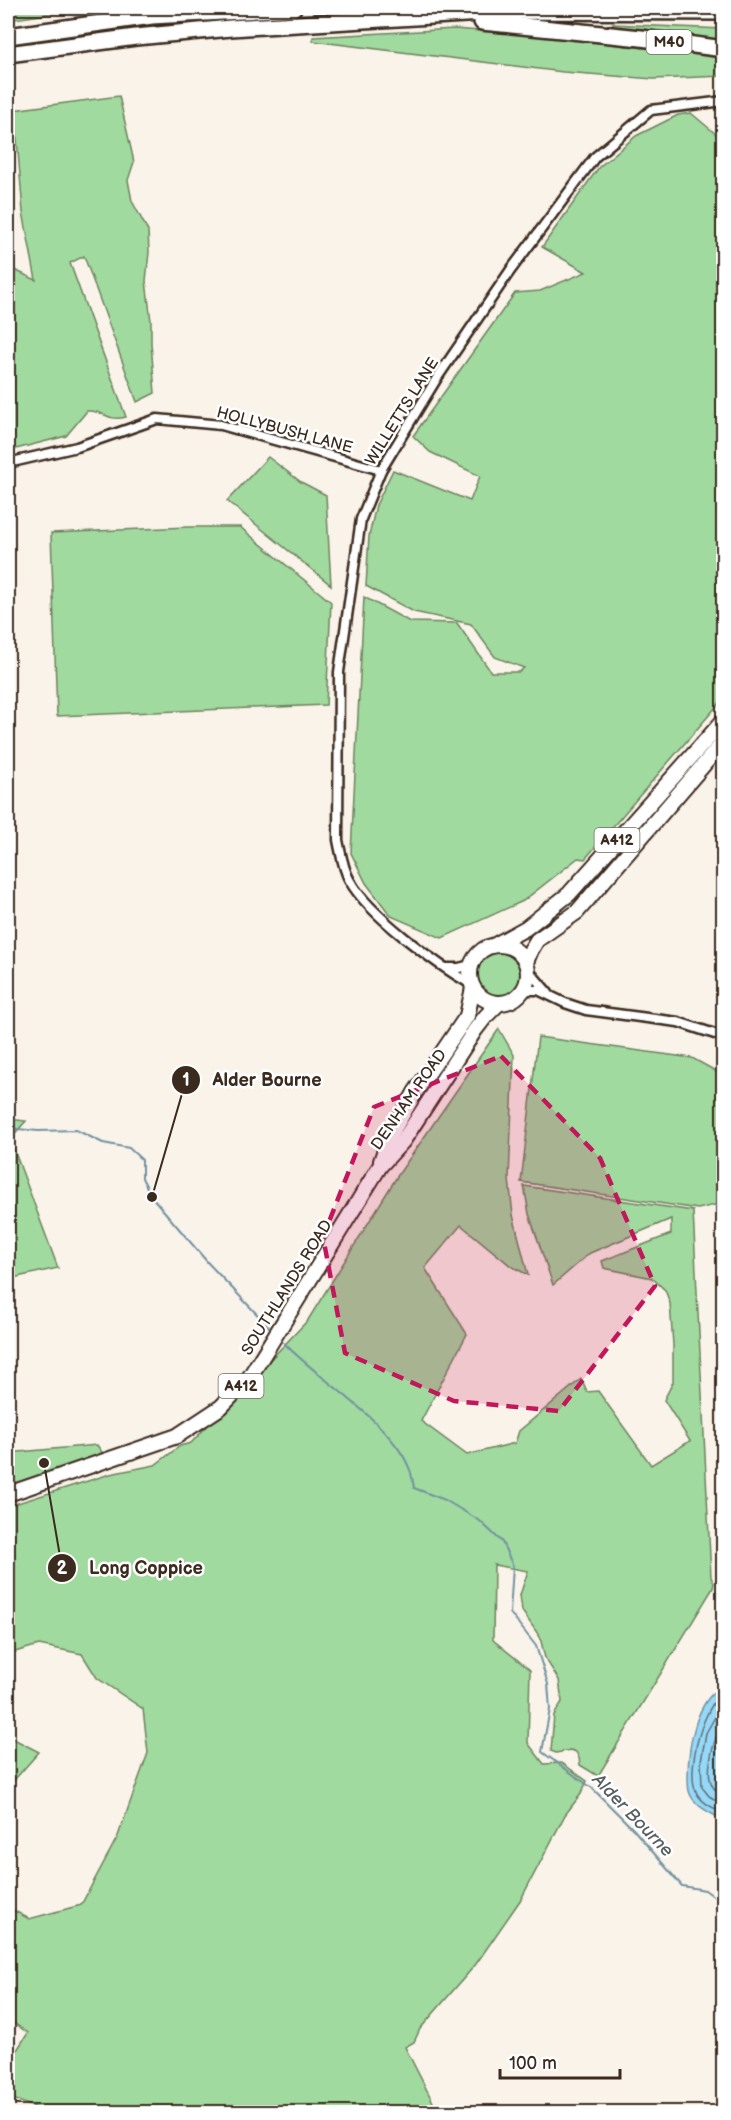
<svg xmlns="http://www.w3.org/2000/svg" width="731" height="2120" font-family="'Balsamiq Sans',sans-serif">
<rect width="100%" height="100%" fill="#faf3ea"/>
<filter id="ink" filterUnits="userSpaceOnUse"><feTurbulence type="fractalNoise" baseFrequency=".0167" numOctaves="2"/><feDisplacementMap in="SourceGraphic" scale="12" xChannelSelector="R" yChannelSelector="G"/><feConvolveMatrix kernelMatrix="1 2 1 2 8 2 1 2 1" color-interpolation-filters="sRGB"/></filter>
<g filter="url(#ink)">
<g fill="#a0da9f" stroke="#6e825e" stroke-width="1.5">
<polygon points="8,8 89,8 8,20"/>
<polygon points="612,24 723,29 723,44 611,29"/>
<polygon points="455,29 556,37 723,58 723,76 654,79 563,72 313,41 313,37"/>
<path d="M119,96L134,162L128,180L132,201L148,231L149,252L146,281L151,321V343L155,393L137,402L84,256L70,263L126,417C106,422 105,410 87,411L66,436L8,451V267L36,280L23,212L16,127L13,110Z"/>
<polygon points="691,113 723,140 723,699 585,859 578,858 523,901 442,938 391,916 366,883 351,853 364,597 410,622 457,623 491,672 519,672 524,668 495,657 471,624 414,612 366,586 369,536 376,505 393,470 470,501 480,476 430,452 413,436 515,293 540,291 586,272 542,247 599,167 636,136 678,115"/>
<polygon points="268,457 301,482 326,495 331,585 227,501"/>
<polygon points="188,527 240,527 331,602 326,705 57,716 51,533"/>
<circle cx="499" cy="974" r="23"/>
<polygon points="499,1029 514,1055 509,1179 513,1215 528,1275 511,1266 461,1225 425,1268 467,1334 421,1421 467,1455 515,1443 519,1431 581,1379 587,1392 598,1391 651,1465 690,1441 664,1400 673,1382 673,1345 670,1303 665,1290 652,1278 604,1268 602,1261 671,1234 671,1219 590,1253 553,1285 529,1214 524,1186 693,1211 711,1577 714,1583 713,1588 598,1776 580,1765 579,1758 576,1752 571,1750 556,1753 551,1751 554,1715 562,1702 559,1680 545,1658 540,1637 522,1611 520,1595 528,1571 494,1565 493,1640 530,1670 528,1743 544,1764 562,1763 587,1781 581,1794 565,1815 521,1899 476,1964 420,2029 414,2042 405,2047 438,2112 46,2112 8,2097 8,2064 28,2033 8,2019 8,1907 29,1919 81,1905 118,1836 148,1753 143,1709 97,1678 82,1654 39,1645 8,1654 8,1506 110,1474 155,1465 180,1446 191,1443 308,1320 398,1175"/>
<polygon points="538,1037 692,1058 723,1075 723,1203 698,1209 521,1182"/>
<polygon points="8,1119 26,1121 10,1139 58,1268 8,1279"/>
<polygon points="97,1445 104,1455 8,1488 8,1453"/>
<polygon points="8,1736 39,1752 8,1787"/>
</g>
<path fill="#96d8f8" stroke="#7292a1" stroke-width="1.5" d="M723,1686V1820C711,1813 693,1806 689,1791C688,1787 688,1781 688,1777C688,1748 695,1700 723,1686Z"/>
<g fill="none" stroke-linecap="round" stroke-linejoin="round">
<g stroke="#5f7075" stroke-width="1.5">
<path d="M724,1692C703,1705 687,1767 695,1789C699,1802 713,1808 724,1813"/>
<polyline points="724,1701 706,1733 701,1761 702,1787 709,1796 724,1805"/>
<path d="M724,1719C716,1734 704,1769 712,1785C714,1790 719,1792 724,1794"/>
</g>
<g stroke="#7292a1" stroke-width="2">
<polyline points="8,1128 38,1131 76,1130 103,1143 129,1148 142,1160 142,1178 152,1197 209,1264 273,1331"/>
<path d="M284,1343C319,1380 393,1423 410,1470C412,1475 413,1482 414,1488L445,1500L480,1521L502,1542L513,1566L510,1613L536,1646L548,1684L550,1709L542,1752L592,1788L634,1830L682,1886L705,1890L724,1904"/>
</g>
<g stroke="#3b2a1e" stroke-width="13">
<g id="minor">
<polyline points="8,463 77,447 157,419 221,425 381,470"/>
<polyline points="446,968 459,968 471,965"/>
<polyline points="529,971 548,993"/>
<path d="M471,984C437,965 368,914 350,881C343,869 341,854 338,840L339,672L361,519L381,470L437,378L510,271L595,157L651,110L724,101"/>
<polyline points="524,990 538,990 565,1003 586,1010 678,1022 724,1037"/>
</g>
</g>
<g stroke="#3b2a1e" stroke-width="18">
<g id="primary">
<polyline points="497,944 526,928 569,894 724,720"/>
<circle cx="499" cy="974" r="29"/>
<polyline points="526,962 531,950 537,940 577,912 724,741"/>
<polyline points="381,1161 390,1136 416,1091 467,1016 473,988"/>
<polyline points="8,1494 177,1436 221,1407 249,1378 380,1166 403,1141 475,1030 486,1016 499,1003"/>
</g>
</g>
<g stroke="#3b2a1e" stroke-width="20">
<g id="motorway">
<polyline points="482,22 641,38 724,49"/>
<polyline points="8,36 152,16 293,8"/>
<polyline points="8,54 136,37 231,28 516,11 724,12"/>
</g>
</g>
<use href="#minor" stroke="#fff" stroke-width="8"/>
<use href="#primary" stroke="#fff" stroke-width="14"/>
<use href="#motorway" stroke="#fff" stroke-width="15"/>
</g>
</g>
<path fill="#c2185b" fill-opacity="0.2" stroke="#c2185b" stroke-width="4.5" stroke-dasharray="12 8" stroke-linejoin="round" d="M501,1056L600,1158L655,1286L559,1411L454,1401L345,1353L323,1237L374,1107Z"/>
<g text-anchor="middle" stroke-width="5" stroke-linejoin="round" paint-order="stroke">
<g fill="#fff" stroke="#766a62" stroke-width="1.5">
<rect x="646.5" y="30" width="45" height="24" rx="4.5"/>
<rect x="594.5" y="828" width="45" height="24" rx="4.5"/>
<rect x="218.5" y="1374" width="45" height="24" rx="4.5"/>
</g>
<g font-size="15" font-weight="bold" fill="#3b2a1e">
<text x="669" y="47">M40</text>
<text x="617" y="845">A412</text>
<text x="241" y="1391">A412</text>
</g>
<g font-size="16" fill="#3b2a1e" stroke="#fff">
<text transform="translate(401 411) rotate(-58)" y="6">WILLETTS LANE</text>
<text transform="translate(285 429) rotate(15)" y="6">HOLLYBUSH LANE</text>
<text transform="translate(408 1099) rotate(-55)" y="6">DENHAM ROAD</text>
<text transform="translate(286 1287) rotate(-58)" y="6">SOUTHLANDS ROAD</text>
</g>
<g font-size="18" font-style="italic" fill="#565e5f" stroke="#fff">
<text transform="translate(633 1815) rotate(46)" y="6">Alder Bourne</text>
</g>
</g>
<path fill="none" stroke="#3b2a1e" stroke-width="2" d="M152 1197L186 1080M44 1463L62 1568"/>
<g fill="#3b2a1e" stroke="#fff" stroke-width="2">
<circle cx="152" cy="1197" r="6"/>
<circle cx="44" cy="1463" r="6"/>
<circle cx="186" cy="1080" r="15"/>
<circle cx="62" cy="1568" r="15"/>
</g>
<g font-size="18" text-anchor="middle" font-weight="bold" fill="#fff">
<text x="186" y="1086">1</text>
<text x="62" y="1574">2</text>
</g>
<g font-size="18" text-anchor="middle" font-weight="bold" fill="#3b2a1e" stroke="#fff" stroke-width="5" stroke-linejoin="round" paint-order="stroke">
<text x="267" y="1086">Alder Bourne</text>
<text x="146" y="1574">Long Coppice</text>
</g>
<rect width="731" height="2120" fill="none" stroke="#fff" stroke-width="30"/>
<rect x="15" y="15" width="701" height="2090" fill="none" stroke="#3b2a1e" stroke-width="2" filter="url(#ink)"/>
<path d="M500 2069v9h120v-9" fill="none" stroke="#3b2a1e" stroke-width="3"/>
<text x="509" y="2069" font-size="18" fill="#3b2a1e" stroke="#ffffff" stroke-width="4.5" paint-order="stroke">100 m</text>
</svg>
